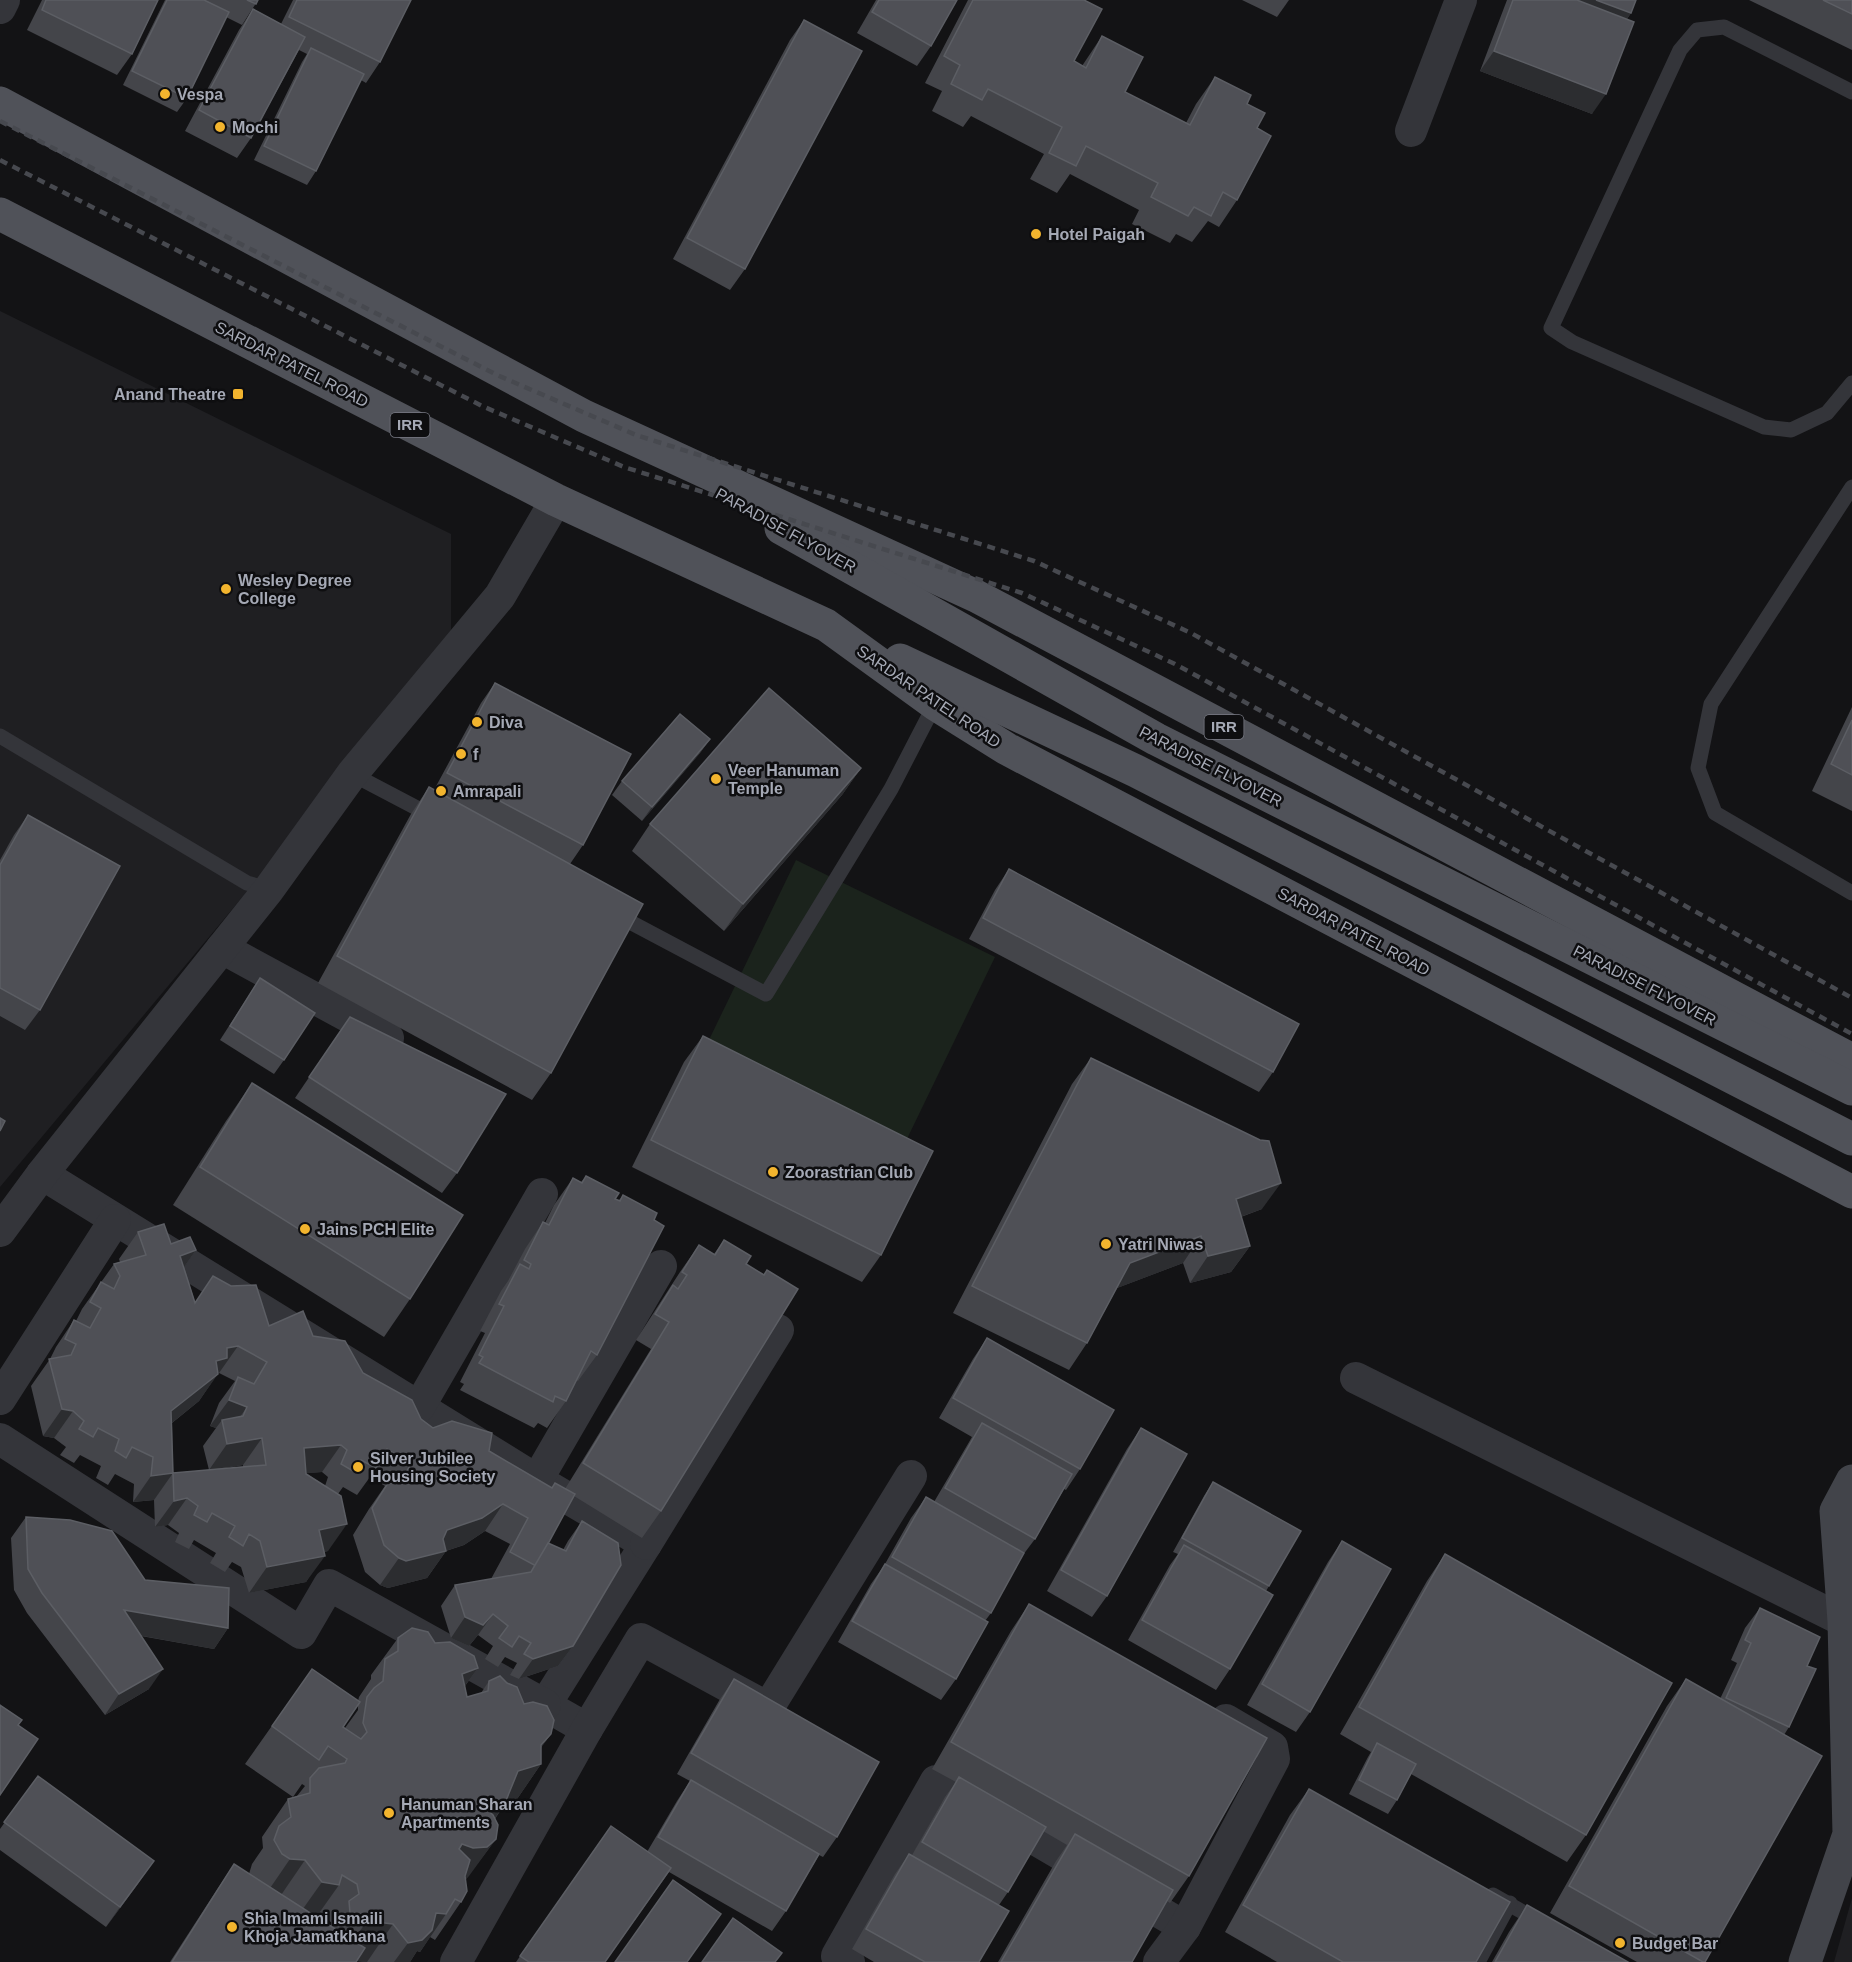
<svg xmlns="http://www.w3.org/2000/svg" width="1852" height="1962" font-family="Arial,sans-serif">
<rect width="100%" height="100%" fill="#131315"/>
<g fill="#1f1f22">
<polygon points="0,311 451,534 451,643 240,900 0,1187"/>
<polygon points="1852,1898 1852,1962 1834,1962"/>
</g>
<polygon fill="#1b231c" points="796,860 995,957 905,1143 706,1046"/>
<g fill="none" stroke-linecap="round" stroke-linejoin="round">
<g stroke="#34353a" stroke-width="15">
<polyline points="1852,92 1724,27 1697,30 1680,50 1551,328 1572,342 1764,427 1791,430 1827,413 1852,383"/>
<polyline points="1852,487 1711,704 1698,768 1715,813 1852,893"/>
<polyline points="0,736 247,883 269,889"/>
<polyline points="352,774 432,816"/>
<polyline points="615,914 766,994 891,789 935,704"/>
<polyline points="1493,1895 1540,1922"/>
<polyline points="1478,1962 1510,1903"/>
</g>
<g stroke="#34353a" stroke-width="32">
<polyline points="0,8 4,0"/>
<polyline points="1411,131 1461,0"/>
<polyline points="222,948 388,1038"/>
<polyline points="42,1174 537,1480 646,1544 545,1705 587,1729"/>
<polyline points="0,1231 42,1174 269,889 352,774 500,596 556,500"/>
<polyline points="1356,1378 1844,1621"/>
<polyline points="0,1399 115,1220"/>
<polyline points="419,1407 542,1194"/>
<polyline points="0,1439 301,1633 329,1585 545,1705"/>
<polyline points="537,1480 661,1266"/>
<polyline points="646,1544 778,1330"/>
<polyline points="456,1962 587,1729 641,1639 768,1708 911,1476"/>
<polyline points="849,1962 837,1956 936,1781 1185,1927"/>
<polyline points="1159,1962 1185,1927 1274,1759 1272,1747 1226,1720"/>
</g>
<polyline stroke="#42444a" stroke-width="33" points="1805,1962 1849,1834 1844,1621 1836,1511 1852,1481"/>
<g stroke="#505259" stroke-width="33">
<polyline points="0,103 584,416 976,596 1852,1060"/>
<polyline points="0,214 556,500 826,625 935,704 1007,749 1852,1192"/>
<polyline points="781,528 1156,739 1852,1089"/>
<polyline points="900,660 1136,771 1852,1139"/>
</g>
<g stroke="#47494f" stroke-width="4.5" stroke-dasharray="8 6" stroke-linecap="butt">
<polyline points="0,121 497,375 636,435 1034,561 1191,633 1852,998"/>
<polyline points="0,160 482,406 624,467 1022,593 1175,664 1852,1034"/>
</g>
</g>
<g fill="#44454a" fill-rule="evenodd">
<polygon points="42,0 158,0 132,54 117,75 27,30"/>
<polygon points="165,0 258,0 242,25 226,17 187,98 177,112 123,85"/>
<polygon points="293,0 411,0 380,62 366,83 361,80 316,171 307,185 254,160 302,62 307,54 299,50 251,138 237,158 185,131 239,30 253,9 281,24"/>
<polygon points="876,0 957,0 931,46 917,66 857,33"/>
<polygon points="968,0 1084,0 1074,61 1082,66 1102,36 1125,92 1186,123 1196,104 1215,77 1247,104 1257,128 1237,200 1219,227 1208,221 1192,242 1176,234 1170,243 1132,224 1139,210 1070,174 1057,193 1030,179 1044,154 971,116 963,127 932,111 942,91 925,83"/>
<polygon points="1242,0 1289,0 1277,17"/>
<polygon points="1507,0 1636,0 1631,13 1627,19 1592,114 1480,71"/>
<polygon points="1749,0 1852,0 1852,50"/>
<polygon points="804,20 745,269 730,290 673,259 790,40"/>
<polygon points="495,683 583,845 570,864 551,1073 532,1100 318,983 411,814 429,787 434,790 481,703"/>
<polygon points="1852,707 1852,811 1812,791"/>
<polygon points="710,739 700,753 642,821 612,795 622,781"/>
<polygon points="861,768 842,795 724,931 632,851 650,824"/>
<polygon points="28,815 40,1010 25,1030 0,1016 0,860 14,835"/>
<polygon points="1009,869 1273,1072 1259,1092 969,939 995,890"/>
<polygon points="260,978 284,1060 274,1074 220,1040"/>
<polygon points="350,1017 457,1173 442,1193 295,1098"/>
<polygon points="703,1036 881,1255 862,1282 632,1167 684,1062"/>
<polygon points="1091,1058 1262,1209 1241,1217 1250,1246 1231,1272 1190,1283 1183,1263 1117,1288 1087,1343 1069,1370 953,1313 1072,1084"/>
<polygon points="252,1083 410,1299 384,1337 173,1205 226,1121"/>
<polygon points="586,1176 615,1199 619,1200 623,1195 597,1355 578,1381 576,1380 566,1401 547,1428 538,1423 534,1428 460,1390 464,1384 460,1382 485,1333 480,1331 501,1291 508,1281 525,1249 543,1222 545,1223 554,1205 573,1178 581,1182"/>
<path d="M138,1232L171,1244L196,1250L184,1267L195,1302L269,1326L313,1336L363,1373L433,1428L489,1451L552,1488L565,1489L651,1349L636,1340L680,1272L699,1245L714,1254L724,1240L746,1264L661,1511L642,1538L574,1496L548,1543L563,1550L568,1541L582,1521L573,1646L558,1666L519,1679L510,1675L517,1663L505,1657L498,1667L485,1659L493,1646L478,1635L469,1646L451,1638L441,1606L455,1585L492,1579H491L510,1544L485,1531L464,1545L446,1551L427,1578L388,1588L380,1585L365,1572L353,1535L369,1509L385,1486L370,1477L357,1495L343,1487L338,1494L328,1551L324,1552L306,1582L249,1593L241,1567L232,1562L225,1572L210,1563L216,1553L194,1540L189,1549L175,1542L179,1533L168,1525L155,1527L154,1500L133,1502L134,1484L115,1474L108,1485L96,1478L101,1466L80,1455L74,1463L60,1455L66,1447L54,1438L43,1436L31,1386L50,1359L56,1347L74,1320L76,1321L82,1309L114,1264L120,1262L119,1259ZM218,1373H219L235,1381L219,1403L210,1426L216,1428L203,1446L209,1470L173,1473L172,1423L199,1401ZM243,1465V1467L212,1470ZM322,1472L328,1477L325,1486L306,1473Z"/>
<polygon points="987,1338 1080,1469 1066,1490 1064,1489 1035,1539 1020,1559 991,1613 985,1621 956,1679 941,1700 838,1642 871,1584 885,1564 911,1518 926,1497 934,1502 972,1437 939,1418 973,1359"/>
<polygon points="1141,1428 1107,1596 1092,1617 1047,1591 1127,1449"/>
<polygon points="1213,1482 1269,1586 1266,1591 1230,1669 1216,1690 1128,1640 1170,1565 1178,1554 1173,1552 1204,1496"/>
<polygon points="26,1517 145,1580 228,1628 214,1649 141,1636 149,1689 105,1715 27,1613 14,1590 11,1538"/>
<polygon points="1342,1541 1310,1712 1296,1732 1247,1705 1328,1562"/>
<polygon points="1445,1554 1586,1835 1567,1862 1411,1774 1397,1800 1388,1814 1349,1794 1368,1757 1371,1752 1340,1734 1427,1581"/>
<polygon points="1029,1604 1189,1876 1170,1903 1167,1901 1132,1962 998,1962 1056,1861 1067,1845 1043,1831 1008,1892 999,1905 979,1962 874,1962 852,1949 895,1874 909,1854 912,1855 945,1797 956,1782 932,1769 1011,1631"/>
<polygon points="1760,1608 1807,1666 1789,1727 1784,1735 1705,1962 1637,1962 1550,1913 1667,1706 1686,1679 1720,1699 1737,1663 1731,1660 1745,1628"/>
<path d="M398,1638L435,1643L478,1668L465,1686L467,1697L481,1693L489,1681L524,1704L551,1734L541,1747V1764L515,1802L504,1805L495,1819L496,1839L465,1880L461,1902L435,1940L430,1937L420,1952L417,1951L410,1962H366L356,1961V1962H170L216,1891L234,1864L249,1874L252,1864L263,1848L262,1837L288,1799L297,1796L305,1786L302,1784L293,1797L245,1764L312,1669L358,1701L359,1697L371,1679V1675ZM358,1705V1710L345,1728L343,1727ZM318,1914L331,1922V1926L316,1917Z"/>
<polygon points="734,1679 837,1837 823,1857 819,1855 786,1911 772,1931 669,1872 605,1962 516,1962 611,1826 647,1852 677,1801 690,1781 677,1774 720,1699"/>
<polygon points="38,1776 140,1881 106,1927 0,1850 0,1829"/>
<polygon points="1309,1789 1476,1962 1277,1962 1225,1932 1290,1815"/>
<polygon points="1527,1905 1628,1962 1492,1962 1509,1932"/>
</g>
<g fill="#2c2d30">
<polygon points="1528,0 1596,0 1631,13 1617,34"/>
<polygon points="1494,51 1606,94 1592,114 1480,71"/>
<polygon points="710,739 700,753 642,821 652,807"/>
<polygon points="861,768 842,795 724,931 743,904"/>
<polygon points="1281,1183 1262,1209 1218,1225 1236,1199"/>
<polygon points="1201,1236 1183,1263 1112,1290 1130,1263"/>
<polygon points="1250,1246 1231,1272 1190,1283 1208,1256"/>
<polygon points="196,1250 177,1277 180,1256"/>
<polygon points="238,1346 219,1373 217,1373 218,1374 199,1401 153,1438 171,1411 227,1348"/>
<polygon points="229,1400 247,1407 228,1434 222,1420 216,1428 210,1426"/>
<polygon points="62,1409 73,1411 54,1438 43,1436"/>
<polygon points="262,1438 243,1465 209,1470 227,1444"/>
<polygon points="341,1445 322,1472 286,1475 304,1448"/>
<polygon points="173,1473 154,1500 133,1502 151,1476"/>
<polygon points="187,1498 168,1525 155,1527 174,1501"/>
<polygon points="503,1504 485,1531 464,1545 442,1552 446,1551 427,1578 388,1588 380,1585 399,1558 447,1530"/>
<polygon points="347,1524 328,1551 301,1557 319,1530"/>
<polygon points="325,1556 306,1582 249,1593 267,1567"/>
<polygon points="124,1610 228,1628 214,1649 110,1630"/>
<polygon points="493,1614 478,1635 469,1646 451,1638 465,1617"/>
<polygon points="573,1646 558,1666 519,1679 533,1659"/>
<polygon points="478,1668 451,1705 462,1674"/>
<polygon points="163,1669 149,1689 105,1715 119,1694"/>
<polygon points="551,1734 526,1769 541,1764 515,1802 504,1805 479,1841 462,1836 489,1798 518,1771"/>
<polygon points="496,1839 469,1876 461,1885 435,1882 462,1844"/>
<polygon points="290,1859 305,1860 279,1898 264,1897"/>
<polygon points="154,1861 140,1881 106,1927 120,1907"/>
<polygon points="322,1882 339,1885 312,1923 295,1920"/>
<polygon points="436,1913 446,1914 420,1952 417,1951 410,1962 394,1962 408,1943"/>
<polygon points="367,1921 393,1924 367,1962 340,1959"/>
</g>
<g fill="#4f5056" stroke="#5c5e64" stroke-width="1.5" fill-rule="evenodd">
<polygon points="46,0 158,0 132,54 42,10"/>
<polygon points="167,0 204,0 229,12 187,98 132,71"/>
<polygon points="247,0 258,0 256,4"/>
<polygon points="297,0 411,0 380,62 289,17"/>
<polygon points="879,0 957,0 931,46 872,12"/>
<polygon points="973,0 1084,0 1102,9 1074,61 1086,68 1102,36 1143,57 1125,92 1190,125 1215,77 1251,95 1247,104 1265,113 1257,128 1271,136 1237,200 1223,192 1211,216 1194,207 1188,216 1151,197 1158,183 1086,146 1076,166 1049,153 1062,127 988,89 982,100 951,84 960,65 944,56"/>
<polygon points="1513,0 1577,0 1634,22 1606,94 1494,51"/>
<polygon points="1596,0 1636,0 1631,13"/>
<polygon points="1823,0 1852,0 1852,14"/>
<polygon points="253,9 305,37 251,138 199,110"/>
<polygon points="804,20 862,51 745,269 687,238"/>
<polygon points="311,48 364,74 316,171 264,146"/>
<polygon points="495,683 631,754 583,845 447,773"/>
<polygon points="769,688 861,768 743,904 650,824"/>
<polygon points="680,714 710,739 652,807 622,781"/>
<polygon points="1852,720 1852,775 1831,764"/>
<polygon points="429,787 643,904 551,1073 337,956"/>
<polygon points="28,815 120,866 40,1010 0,988 0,865"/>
<polygon points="1009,869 1299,1024 1273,1072 983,918"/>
<polygon points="260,978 315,1013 284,1060 230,1026"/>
<polygon points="350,1017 506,1094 457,1173 309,1077"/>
<polygon points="703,1036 933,1151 881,1255 651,1140"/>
<polygon points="1091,1058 1260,1140 1269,1141 1281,1183 1236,1199 1250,1246 1208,1256 1201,1236 1130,1263 1087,1343 972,1286"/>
<polygon points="252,1083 463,1215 410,1299 200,1167"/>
<polygon points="0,1118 5,1121 0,1131"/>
<polygon points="586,1176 619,1193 615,1199 620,1201 623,1195 657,1213 654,1220 664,1226 597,1355 591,1351 566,1401 555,1396 553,1402 479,1363 483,1357 479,1355 504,1306 499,1304 520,1264 529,1269 531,1264 524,1260 543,1222 549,1225 573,1178 582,1183"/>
<path d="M164,1224L171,1244L190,1237L196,1250L180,1256L195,1303L213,1276L231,1286L256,1285L269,1326L303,1311L313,1336L345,1341L363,1373L412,1400L421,1419L433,1428L452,1421L492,1433L489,1451L552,1488L555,1483L575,1494L536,1566L510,1552L528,1518L503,1504L482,1518L447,1530L443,1539L446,1551L406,1561L399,1558L384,1545L372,1508L388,1483H400L411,1464L387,1449L376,1468L361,1460L353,1471L341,1464L347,1450L341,1445L304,1448L306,1474L341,1496L347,1524L319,1530L325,1556L267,1567L260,1541L249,1534L243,1546L229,1537L235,1526L212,1513L207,1522L194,1515L198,1506L187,1498L174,1501L173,1473L151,1476L153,1457L132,1447L126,1458L115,1451L119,1439L98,1428L93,1437L79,1429L84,1421L73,1411L62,1409L49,1359L71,1355L76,1344L65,1339L74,1320L90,1328L101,1308L90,1302L101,1282L114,1289L120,1276L114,1264L146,1255L138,1232ZM238,1346L267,1362L254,1384L238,1377L229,1400L247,1407L243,1416L222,1420L227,1444L262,1438L266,1465L173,1473L171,1411L218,1374L216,1361L227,1358V1348Z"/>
<polygon points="724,1240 751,1256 746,1264 764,1275 767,1270 798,1289 661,1511 583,1463 669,1322 655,1314 673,1285 678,1289 687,1275 682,1272 699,1245 715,1255"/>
<polygon points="987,1338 1114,1410 1080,1469 953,1398"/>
<polygon points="982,1423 1072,1474 1035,1539 945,1488"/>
<polygon points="1141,1428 1187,1454 1107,1596 1061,1570"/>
<polygon points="1213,1482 1301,1531 1269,1586 1182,1538"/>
<polygon points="926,1497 1024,1553 991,1613 892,1557"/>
<polygon points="26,1517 70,1520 112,1531 145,1580 229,1588 228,1628 124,1610 163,1669 119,1694 42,1593 28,1569"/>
<polygon points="582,1521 618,1543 621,1565 573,1646 533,1659 524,1654 531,1643 519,1636 512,1647 499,1638 508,1626 493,1614 483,1625 465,1617 455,1585 531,1572 548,1543 566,1551"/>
<polygon points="1342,1541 1391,1569 1310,1712 1262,1684"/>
<polygon points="1184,1545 1273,1595 1230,1669 1142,1620"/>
<polygon points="1445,1554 1672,1683 1586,1835 1359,1707"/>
<polygon points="885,1564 988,1622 956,1679 852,1621"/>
<polygon points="1029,1604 1267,1738 1189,1876 951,1742"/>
<polygon points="1760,1608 1820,1637 1807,1666 1816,1669 1789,1727 1726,1698 1751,1643 1745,1640"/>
<polygon points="412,1628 428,1632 435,1643 450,1642 474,1656 478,1668 462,1674 467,1697 488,1691 489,1681 500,1676 507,1683 517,1687 524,1704 533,1702 547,1706 554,1720 551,1734 541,1745 541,1764 518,1771 505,1803 489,1798 483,1806 493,1815 498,1825 496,1839 487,1847 473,1848 462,1844 459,1849 470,1860 465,1876 467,1891 461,1902 455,1899 446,1914 436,1913 432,1930 422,1940 408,1943 393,1924 367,1921 350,1913 349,1901 359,1894 357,1884 342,1875 339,1885 322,1882 305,1860 290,1859 282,1854 274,1840 279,1826 291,1817 288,1799 310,1793 310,1778 319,1768 345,1763 347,1759 328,1746 319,1760 272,1726 312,1669 360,1702 343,1727 361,1739 367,1732 363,1723 367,1697 374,1688 383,1681 385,1659 398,1651 398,1638"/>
<polygon points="734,1679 879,1762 837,1837 691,1753"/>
<polygon points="1686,1679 1822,1756 1705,1962 1703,1962 1569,1886"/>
<polygon points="0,1705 22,1720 18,1725 38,1739 0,1795"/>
<polygon points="1377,1743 1416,1764 1397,1800 1359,1780"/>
<polygon points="38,1776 154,1861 120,1907 4,1822"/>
<polygon points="959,1777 1046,1827 1008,1892 922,1842"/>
<polygon points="691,1780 819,1854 786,1911 658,1837"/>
<polygon points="1309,1789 1510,1902 1476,1962 1343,1962 1243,1905"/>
<polygon points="611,1826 671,1868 605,1962 529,1962 520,1956"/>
<polygon points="1075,1834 1173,1890 1132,1962 1001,1962"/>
<polygon points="909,1854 1009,1911 979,1962 925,1962 866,1929"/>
<polygon points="234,1864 365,1948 356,1962 172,1962"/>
<polygon points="673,1880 721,1914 687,1962 615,1962"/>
<polygon points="1527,1905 1628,1962 1495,1962"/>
<polygon points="733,1918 782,1953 775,1962 702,1962"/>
</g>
<g fill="#f2b42e" stroke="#0e0e10" stroke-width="2">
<circle cx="165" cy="94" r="6"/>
<circle cx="220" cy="127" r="6"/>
<circle cx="1036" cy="234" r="6"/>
<rect x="232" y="388" width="12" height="12" rx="3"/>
<circle cx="226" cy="589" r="6"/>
<circle cx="477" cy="722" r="6"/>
<circle cx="461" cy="754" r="6"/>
<circle cx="716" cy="779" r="6"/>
<circle cx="441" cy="791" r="6"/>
<circle cx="773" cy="1172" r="6"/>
<circle cx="305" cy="1229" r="6"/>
<circle cx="1106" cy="1244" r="6"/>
<circle cx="358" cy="1467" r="6"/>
<circle cx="389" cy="1813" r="6"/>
<circle cx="232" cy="1927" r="6"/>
<circle cx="1620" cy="1943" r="6"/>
</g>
<g text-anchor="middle" stroke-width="5" stroke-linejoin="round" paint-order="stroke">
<g fill="#0e0e10" stroke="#787a84" stroke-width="1.5">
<rect x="390.5" y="413" width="39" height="24" rx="4.5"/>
<rect x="1204.5" y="715" width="39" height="24" rx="4.5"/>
</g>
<g font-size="15" font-weight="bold" fill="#a5a9b5">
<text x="410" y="430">IRR</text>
<text x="1224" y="732">IRR</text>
</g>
<g font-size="16" font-weight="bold" fill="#a5a9b5" stroke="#0e0e10" text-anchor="start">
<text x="177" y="100">Vespa</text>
<text x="232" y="133">Mochi</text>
<text x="1048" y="240">Hotel Paigah</text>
<text x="226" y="400" text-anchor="end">Anand Theatre</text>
<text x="238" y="586">Wesley Degree<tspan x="238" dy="18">College</tspan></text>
<text x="489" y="728">Diva</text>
<text x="473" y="760">f</text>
<text x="728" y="776">Veer Hanuman<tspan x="728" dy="18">Temple</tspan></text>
<text x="453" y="797">Amrapali</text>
<text x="785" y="1178">Zoorastrian Club</text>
<text x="317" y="1235">Jains PCH Elite</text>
<text x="1118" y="1250">Yatri Niwas</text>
<text x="370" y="1464">Silver Jubilee<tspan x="370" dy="18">Housing Society</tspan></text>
<text x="401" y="1810">Hanuman Sharan<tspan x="401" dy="18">Apartments</tspan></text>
<text x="244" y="1924">Shia Imami Ismaili<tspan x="244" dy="18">Khoja Jamatkhana</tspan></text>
<text x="1632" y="1949">Budget Bar</text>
</g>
<g font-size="16" fill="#a5a9b5" stroke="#0e0e10">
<text transform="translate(292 364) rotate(27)" y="6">SARDAR PATEL ROAD</text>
<text transform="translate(786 530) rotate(29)" y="6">PARADISE FLYOVER</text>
<text transform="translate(929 696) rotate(34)" y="6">SARDAR PATEL ROAD</text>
<text transform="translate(1211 766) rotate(27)" y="6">PARADISE FLYOVER</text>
<text transform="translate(1354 931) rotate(28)" y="6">SARDAR PATEL ROAD</text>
<text transform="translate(1645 985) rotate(27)" y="6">PARADISE FLYOVER</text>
</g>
</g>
</svg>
